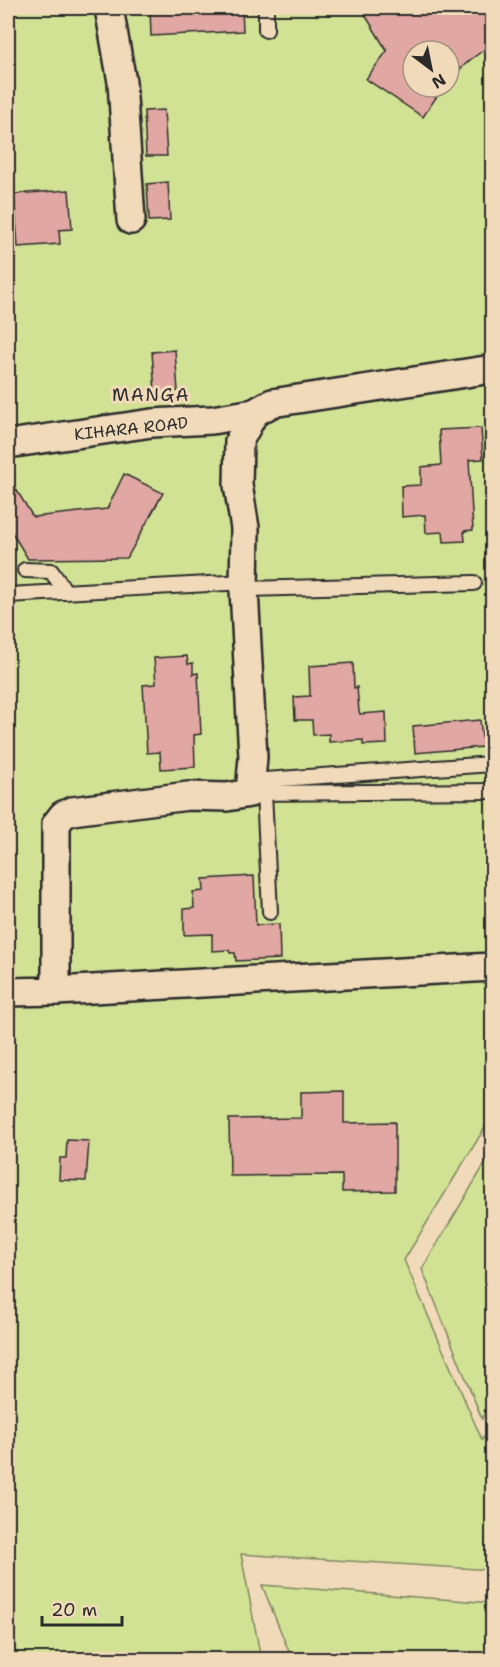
<svg xmlns="http://www.w3.org/2000/svg" width="500" height="1667" font-family="'Shantell Sans',sans-serif">
<rect width="100%" height="100%" fill="#f1daba"/>
<filter id="ink" filterUnits="userSpaceOnUse"><feTurbulence type="fractalNoise" baseFrequency=".0167" numOctaves="2"/><feDisplacementMap in="SourceGraphic" scale="12" xChannelSelector="R" yChannelSelector="G"/><feConvolveMatrix kernelMatrix="1 2 1 2 8 2 1 2 1" color-interpolation-filters="sRGB"/></filter>
<g filter="url(#ink)">
<g fill="#d2e295" stroke="#7e8660" stroke-width="1.5" fill-rule="evenodd">
<path d="M8,8H492V1116L404,1260L482,1440L492,1425V1570L241,1554L261,1659L8,1660ZM413,51H449V87H413Z"/>
<polygon points="492,1152 492,1402 482,1419 422,1269"/>
<polygon points="262,1585 492,1603 492,1659 292,1659"/>
</g>
<g fill="#e1a7a2" stroke="#2b2b2b" stroke-width="1.5">
<polygon points="150,8 242,8 243,31 151,36"/>
<polygon points="361,8 492,8 492,44 470,60 449,80 449,51 413,51 413,87 443,87 423,117 366,79 387,51"/>
<polygon points="164,110 167,156 146,156 144,111"/>
<polygon points="168,182 170,220 149,221 147,184"/>
<polygon points="69,190 72,229 59,230 60,244 18,247 14,194"/>
<polygon points="175,350 178,391 155,393 152,352"/>
<polygon points="481,428 483,459 469,460 473,530 464,531 465,541 444,542 443,532 426,533 425,515 402,517 401,486 421,485 421,467 441,465 439,430"/>
<polygon points="124,474 163,493 127,558 28,559 8,526 8,476 33,517 107,509"/>
<polygon points="187,656 188,664 193,663 193,674 198,673 201,734 194,735 195,767 161,769 160,752 147,753 143,685 156,684 154,658"/>
<polygon points="353,663 354,688 357,687 359,711 360,714 386,712 387,744 363,745 363,740 329,742 329,734 313,735 312,720 295,720 294,697 310,696 309,666"/>
<polygon points="480,720 483,747 415,753 413,726"/>
<polygon points="254,876 256,925 279,924 280,959 236,961 235,953 230,953 229,950 212,951 212,934 184,935 184,909 194,908 193,892 204,891 203,879"/>
<polygon points="344,1091 344,1123 395,1122 395,1191 342,1192 342,1175 230,1176 229,1119 301,1118 301,1092"/>
<polygon points="67,1140 89,1141 86,1181 59,1180 60,1158 66,1158"/>
</g>
<g fill="none" stroke-linecap="round" stroke-linejoin="round">
<g stroke="#2b2b2b" stroke-width="18">
<g id="lane">
<polyline points="266,8 266,30"/>
<polyline points="25,570 51,571 66,592"/>
<polyline points="244,589 474,583"/>
<polyline points="8,595 245,582"/>
<polyline points="251,781 492,764"/>
<polyline points="250,793 492,791"/>
<polyline points="264,793 270,912"/>
</g>
</g>
<g stroke="#2b2b2b" stroke-width="32">
<g id="street">
<polyline points="109,8 122,82 131,220"/>
<polyline points="8,444 152,423 212,420 254,413"/>
<path d="M56,991C202,984 347,974 492,967"/>
<polyline points="8,992 56,991 56,824 63,815 72,811 188,796 227,797 250,793 253,757 244,589 245,528 238,485 239,441 254,413 272,403 492,369"/>
</g>
</g>
<use href="#lane" stroke="#f1daba" stroke-width="14"/>
<use href="#street" stroke="#f1daba" stroke-width="27"/>
</g>
</g>
<g text-anchor="middle" stroke-width="6" stroke-linejoin="round" paint-order="stroke">
<g font-size="16" fill="#2b2b2b" stroke="#f1daba">
<text transform="translate(131 428) rotate(-6)" y="6">KIHARA ROAD</text>
</g>
<g font-size="18" letter-spacing="1.5" fill="#2b2b2b" stroke="#f1daba">
<text x="151" y="401">MANGA</text>
</g>
</g>
<rect width="500" height="1667" fill="none" stroke="#f1daba" stroke-width="30"/>
<rect x="15" y="15" width="470" height="1637" fill="none" stroke="#2b2b2b" stroke-width="2" filter="url(#ink)"/>
<g transform="translate(431 69) rotate(148)"><circle r="28" fill="#f1daba" stroke="#a29481" stroke-width="1.5"/>
<path d="M0-4.5L10 22L0 15L-10 22Z" fill="#2b2b2b"/>
<text y="-9" font-size="16" font-weight="bold" text-anchor="middle" fill="#2b2b2b">N</text>
</g>
<path d="M42 1616v9h80v-9" fill="none" stroke="#2b2b2b" stroke-width="3"/>
<text x="51" y="1616" font-size="18" fill="#2b2b2b" stroke="#f1daba" stroke-width="4.5" paint-order="stroke">20 m</text>
</svg>
